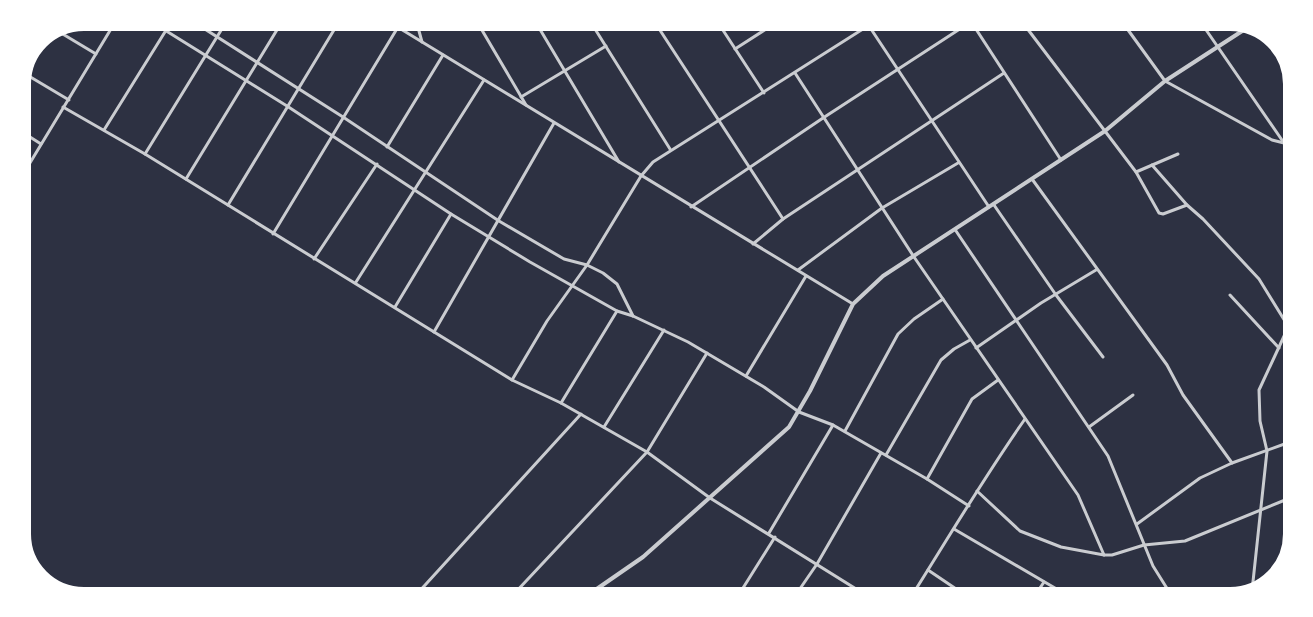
<svg xmlns="http://www.w3.org/2000/svg" width="1313" height="617" font-family="'Fira Sans',sans-serif">
<rect width="100%" height="100%" fill="#2d3142"/>
<g fill="none" stroke-linecap="round" stroke-linejoin="round">
<g stroke="#caccd0" stroke-width="3">
<polyline points="147,19 287,106 451,214 530,262 617,311 633,316 688,342 764,387 799,412 833,425 927,479 969,506"/>
<polyline points="189,19 343,117 499,221 564,259 587,265 603,273 617,284 633,316"/>
<polyline points="386,20 853,304"/>
<polyline points="416,20 422,42"/>
<polyline points="476,20 526,105"/>
<polyline points="535,21 619,162"/>
<polyline points="590,21 670,149"/>
<polyline points="654,21 783,219"/>
<polyline points="717,21 764,93"/>
<polyline points="972,23 1061,160"/>
<polyline points="1023,23 1136,172 1159,213 1163,214 1187,205"/>
<polyline points="1123,23 1165,81 1272,140 1284,143 1293,142"/>
<polyline points="1202,24 1284,143"/>
<polyline points="869,26 989,207"/>
<polyline points="56,30 96,54"/>
<polyline points="735,49 777,22"/>
<polyline points="22,72 69,100"/>
<polyline points="795,73 914,257 1078,495 1104,555"/>
<polyline points="521,97 606,46"/>
<polyline points="63,107 145,154 512,380 561,403 647,452 710,498 869,597"/>
<polyline points="19,130 41,144"/>
<polyline points="104,130 173,19"/>
<polyline points="387,147 443,55"/>
<polyline points="145,154 228,19"/>
<polyline points="1152,165 1187,205 1203,219 1259,279 1288,326"/>
<polyline points="1136,172 1178,154"/>
<polyline points="186,179 283,20"/>
<polyline points="1032,179 1167,365 1183,395 1232,463"/>
<polyline points="19,181 117,19"/>
<polyline points="228,205 340,20"/>
<polyline points="994,205 1056,295 1103,357"/>
<polyline points="691,207 823,118 969,23"/>
<polyline points="956,231 1108,456 1153,566 1173,598"/>
<polyline points="273,234 398,27 406,20"/>
<polyline points="753,244 783,219 1004,73"/>
<polyline points="314,259 377,164"/>
<polyline points="798,270 882,208 958,163"/>
<polyline points="356,282 484,80"/>
<polyline points="1230,295 1279,348"/>
<polyline points="395,307 451,214"/>
<polyline points="434,332 554,123"/>
<polyline points="976,348 1041,303 1096,270"/>
<polyline points="746,376 806,276"/>
<polyline points="512,380 547,321 587,265 641,176 653,162 874,22"/>
<polyline points="561,403 617,311"/>
<polyline points="604,427 664,330"/>
<polyline points="1089,427 1133,395"/>
<polyline points="845,431 898,334 914,319 943,299"/>
<polyline points="1288,443 1290,449"/>
<polyline points="886,455 941,360 954,349 970,340"/>
<polyline points="927,479 972,399 998,380"/>
<polyline points="977,491 1020,531 1061,547 1104,555 1112,555 1144,545 1185,541 1290,498"/>
<polyline points="1137,524 1200,478 1232,463 1290,442"/>
<polyline points="954,529 1072,598"/>
<polyline points="769,533 833,425"/>
<polyline points="928,570 968,597"/>
<polyline points="601,587 616,596"/>
<polyline points="1252,591 1267,451 1260,421 1259,390 1292,319"/>
<polyline points="416,595 581,414"/>
<polyline points="513,595 647,452 707,353"/>
<polyline points="738,596 775,537"/>
<polyline points="795,596 817,564 881,453"/>
<polyline points="853,597 857,589"/>
<path d="M911,597C949,537 984,477 1025,419"/>
<polyline points="1034,597 1044,582"/>
</g>
<polyline stroke="#caccd0" stroke-width="4" points="588,595 643,557 789,427 810,391 853,304 883,276 1105,131 1165,81 1253,24"/>
</g>
<path d="M0 0H1313V617H0ZM84 28H1230A56 56 0 0 1 1286 84V534A56 56 0 0 1 1230 590H84A56 56 0 0 1 28 534V84A56 56 0 0 1 84 28Z" fill="#fff" fill-rule="evenodd"/>
<path fill="none" stroke="#fff" stroke-width="6" d="M84 28H1230A56 56 0 0 1 1286 84V534A56 56 0 0 1 1230 590H84A56 56 0 0 1 28 534V84A56 56 0 0 1 84 28Z"/>
</svg>
